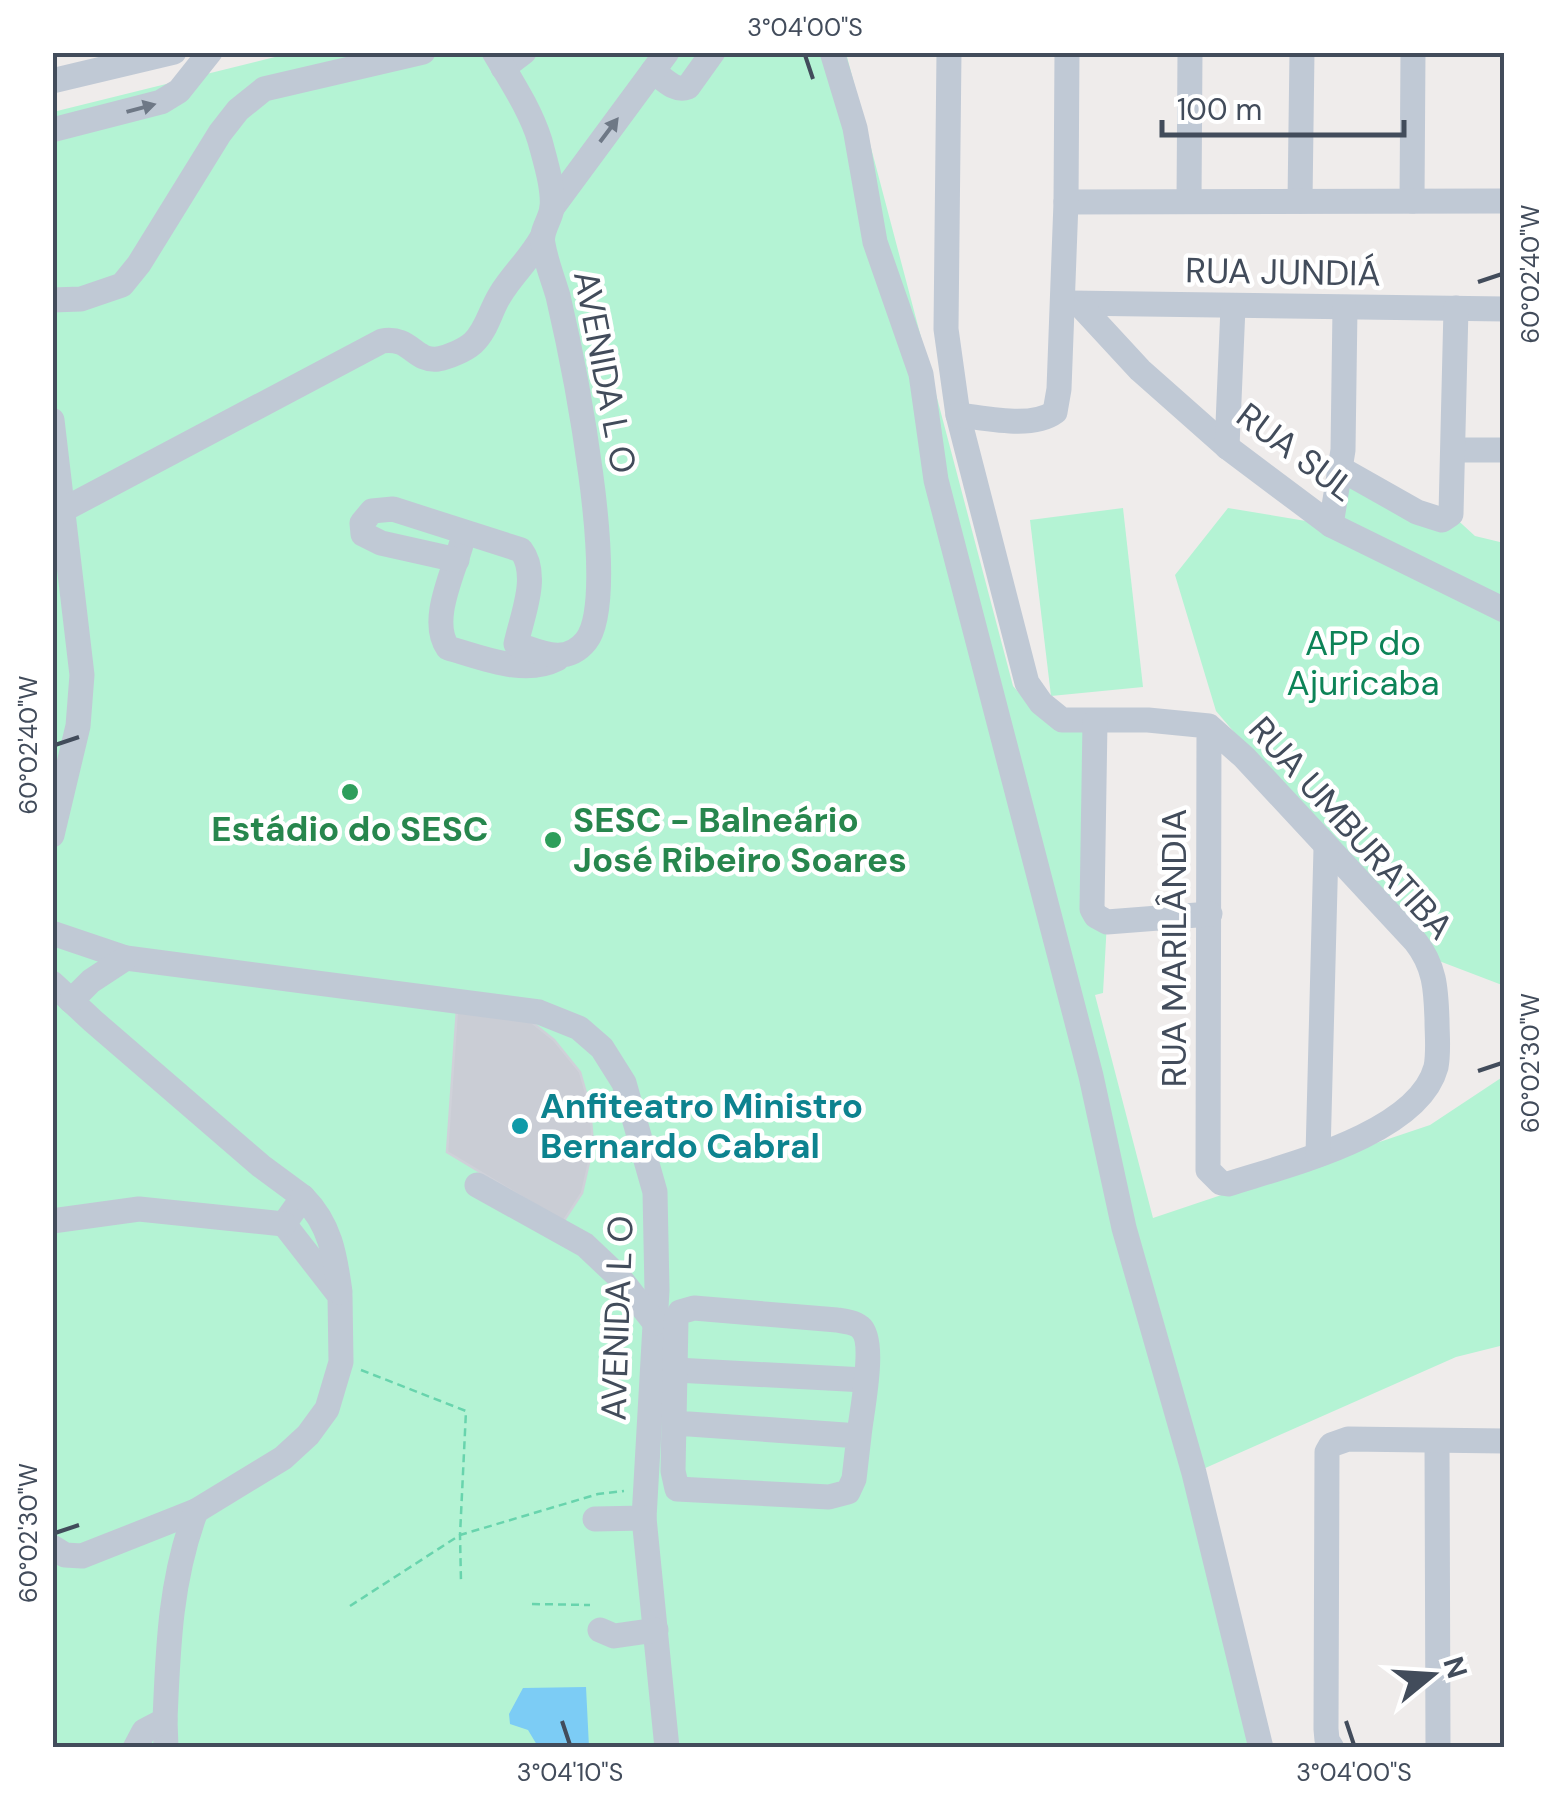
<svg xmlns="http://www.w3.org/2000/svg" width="1557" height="1800" font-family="'DM Sans',sans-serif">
<rect width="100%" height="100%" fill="#efeceb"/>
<g fill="#b4f3d4">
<polygon points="291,53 846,53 1013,686 1037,713 1095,730 1092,909 1107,922 1103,993 1095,995 1153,1218 1430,1125 1504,1076 1504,1345 1456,1357 1194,1473 1273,1747 53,1747 53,112"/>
<polygon points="1341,469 1451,514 1475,536 1504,543 1504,1003 1502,985 1426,956 1216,711 1175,575 1228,508 1330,525"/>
<polygon points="1123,508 1143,687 1051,696 1030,520"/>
</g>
<polygon fill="#7cccf5" points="586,1687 589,1747 535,1747 537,1745 528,1730 510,1724 509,1714 523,1688"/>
<polygon fill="#cacdd5" stroke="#cfd1d9" stroke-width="2.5" points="457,1009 529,1020 554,1040 580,1072 590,1107 593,1145 582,1193 563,1222 447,1152"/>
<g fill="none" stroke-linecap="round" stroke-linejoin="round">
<g stroke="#68d4ad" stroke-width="2.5" stroke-dasharray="8 5" stroke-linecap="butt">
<polyline points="361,1370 466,1411 460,1535 461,1582"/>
<polyline points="532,1604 590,1605"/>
<polyline points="350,1606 460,1535 598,1494 624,1491"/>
</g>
<g stroke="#c0c9d5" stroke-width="25">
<polyline points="832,52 855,128 875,242 921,374 936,480 1091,1076 1124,1228 1194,1473 1261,1748"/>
<path d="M949,52L946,329L958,415L1027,683L1041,703L1062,720H1148L1209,726L1244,757L1415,941C1435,966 1436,989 1437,1020C1437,1035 1439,1052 1436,1067C1418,1134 1287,1165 1228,1184L1221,1183L1208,1170L1209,726"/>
<polyline points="503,68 524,52"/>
<path d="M653,71C664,79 674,92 688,87L713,52"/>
<polyline points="52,81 174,52"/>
<polyline points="52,130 161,102 179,91 210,52"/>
<polyline points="1189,201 1190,52"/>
<polyline points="1300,201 1302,52"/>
<polyline points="1412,201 1413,52"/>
<polyline points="1066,202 1504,201"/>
<polyline points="552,208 667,52"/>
<polyline points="52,300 81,299 122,285 139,264 220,133 238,110 264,89 423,52"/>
<polyline points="1070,303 1504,309"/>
<polyline points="1079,304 1140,370 1227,447 1331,525 1504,610"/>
<path d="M958,415C986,418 1032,429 1055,412L1059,389L1066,202L1067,52"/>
<polyline points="52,420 82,675 78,726 52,835"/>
<polyline points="1227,447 1233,307"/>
<polyline points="1454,450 1504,450"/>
<polyline points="1341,469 1417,512 1442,520 1451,514 1456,308"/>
<path d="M61,511L382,341C411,336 414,362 438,359C449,357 465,350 473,343C487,330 490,311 500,295C512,275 529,260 541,239"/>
<polyline points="1331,525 1343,450 1345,308"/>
<path d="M461,545C453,574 429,621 448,648C481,657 524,676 557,659"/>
<path d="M457,560L381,543L363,534L362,523L372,511L393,509L521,550C540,575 522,616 516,644C540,652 566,666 586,641C622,596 572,356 558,296C553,279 546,262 543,244C540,232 550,221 552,208C554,188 545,160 540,141C530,109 511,81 494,52"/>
<polyline points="1095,722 1092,909 1096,916 1107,922 1210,914"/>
<polyline points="52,933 126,958 539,1012 579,1028 602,1048 624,1083 655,1192 657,1290 644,1518 667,1748"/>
<polyline points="52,983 93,1021 261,1166 303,1197 284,1224 340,1296 341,1362 327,1409 308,1435 283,1458 196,1511 82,1556 65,1555 52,1547"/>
<polyline points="71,1001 91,981 126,958"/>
<polyline points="1318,1155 1326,848"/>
<polyline points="477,1185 585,1245 619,1277 655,1323"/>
<path d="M303,1197C330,1224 335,1255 340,1292"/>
<polyline points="52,1221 139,1209 284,1224"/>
<polyline points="676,1370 865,1380"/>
<path d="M675,1423L859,1436C861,1414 877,1340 860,1327C854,1322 844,1321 837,1320L694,1308L680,1312L676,1320L673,1471L677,1489L829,1497L848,1492L854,1479L859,1436"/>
<polyline points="1437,1441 1438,1748"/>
<polyline points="595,1519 644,1518"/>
<polyline points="600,1630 614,1636 656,1630"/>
<polyline points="165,1720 166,1748"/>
<path d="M135,1748L144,1731L165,1720C168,1648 170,1580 196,1511"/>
<polyline points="1332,1748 1327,1740 1326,1729 1327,1452 1331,1445 1348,1439 1504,1441"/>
</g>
</g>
<defs><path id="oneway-solid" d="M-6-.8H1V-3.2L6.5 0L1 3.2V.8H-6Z" transform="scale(2.5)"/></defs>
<g fill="#6e7886">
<use href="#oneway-solid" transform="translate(141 108) rotate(-15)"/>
<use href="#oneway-solid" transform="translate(609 130) rotate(-53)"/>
</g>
<path fill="none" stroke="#424c5b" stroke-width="4" d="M805,55L813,79M1478,282L1502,274M55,745L79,737M1478,1071L1502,1063M55,1533L79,1525M562,1721L570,1745M1346,1721L1354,1745"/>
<g fill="#2e9e5b" stroke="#fff" stroke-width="4">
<circle cx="350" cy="792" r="10"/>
<circle cx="553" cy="840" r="10"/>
</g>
<circle fill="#0f9aa8" stroke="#fff" stroke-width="4" cx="520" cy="1126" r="10"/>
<g text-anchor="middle" stroke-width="9" stroke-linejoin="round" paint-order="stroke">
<g font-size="35" fill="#424c5b" stroke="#fff">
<text transform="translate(1283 272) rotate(1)" y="12">RUA JUNDIÁ</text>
<text transform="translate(605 372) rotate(79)" y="12">AVENIDA L O</text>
<text transform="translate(1296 452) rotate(37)" y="12">RUA SUL</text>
<text transform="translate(1351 828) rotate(48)" y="12">RUA UMBURATIBA</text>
<text transform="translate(1174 948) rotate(-90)" y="12">RUA MARILÂNDIA</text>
<text transform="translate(617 1318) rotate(-88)" y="12">AVENIDA L O</text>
</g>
<g font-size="35" fill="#0d8357" stroke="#fff">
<text x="1363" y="655">APP do<tspan x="1363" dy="40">Ajuricaba</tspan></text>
</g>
<g font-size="35" font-weight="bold" fill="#27864d" stroke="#fff" text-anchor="start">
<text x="573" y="832">SESC - Balneário<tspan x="573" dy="40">José Ribeiro Soares</tspan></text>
<text x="350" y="841" text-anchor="middle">Estádio do SESC</text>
</g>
<g font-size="35" font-weight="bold" fill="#0d838f" stroke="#fff" text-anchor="start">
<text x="540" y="1118">Anfiteatro Ministro<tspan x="540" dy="40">Bernardo Cabral</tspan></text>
</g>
</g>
<rect width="1557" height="1800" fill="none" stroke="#ffffff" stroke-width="110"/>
<g transform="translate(1432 1675) rotate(72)" stroke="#ffffff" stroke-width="8" paint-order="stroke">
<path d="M0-8L18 38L0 25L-18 38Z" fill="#424c5b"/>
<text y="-15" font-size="28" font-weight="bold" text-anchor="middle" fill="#424c5b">N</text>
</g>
<path d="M1162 120v15h242v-15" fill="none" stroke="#424c5b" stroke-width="5"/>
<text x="1177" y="120" font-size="30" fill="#424c5b" stroke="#ffffff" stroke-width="8" paint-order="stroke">100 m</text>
<rect x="55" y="55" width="1447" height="1690" fill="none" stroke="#424c5b" stroke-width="4"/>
<g font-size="25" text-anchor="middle" fill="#424c5b">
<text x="805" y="36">3°04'00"S</text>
<text transform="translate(1530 274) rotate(-90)" y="9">60°02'40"W</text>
<text transform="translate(28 745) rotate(-90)" y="9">60°02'40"W</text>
<text transform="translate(1530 1063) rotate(-90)" y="9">60°02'30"W</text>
<text transform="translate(28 1533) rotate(-90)" y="9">60°02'30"W</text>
<text x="570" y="1781">3°04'10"S</text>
<text x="1354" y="1781">3°04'00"S</text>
</g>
</svg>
